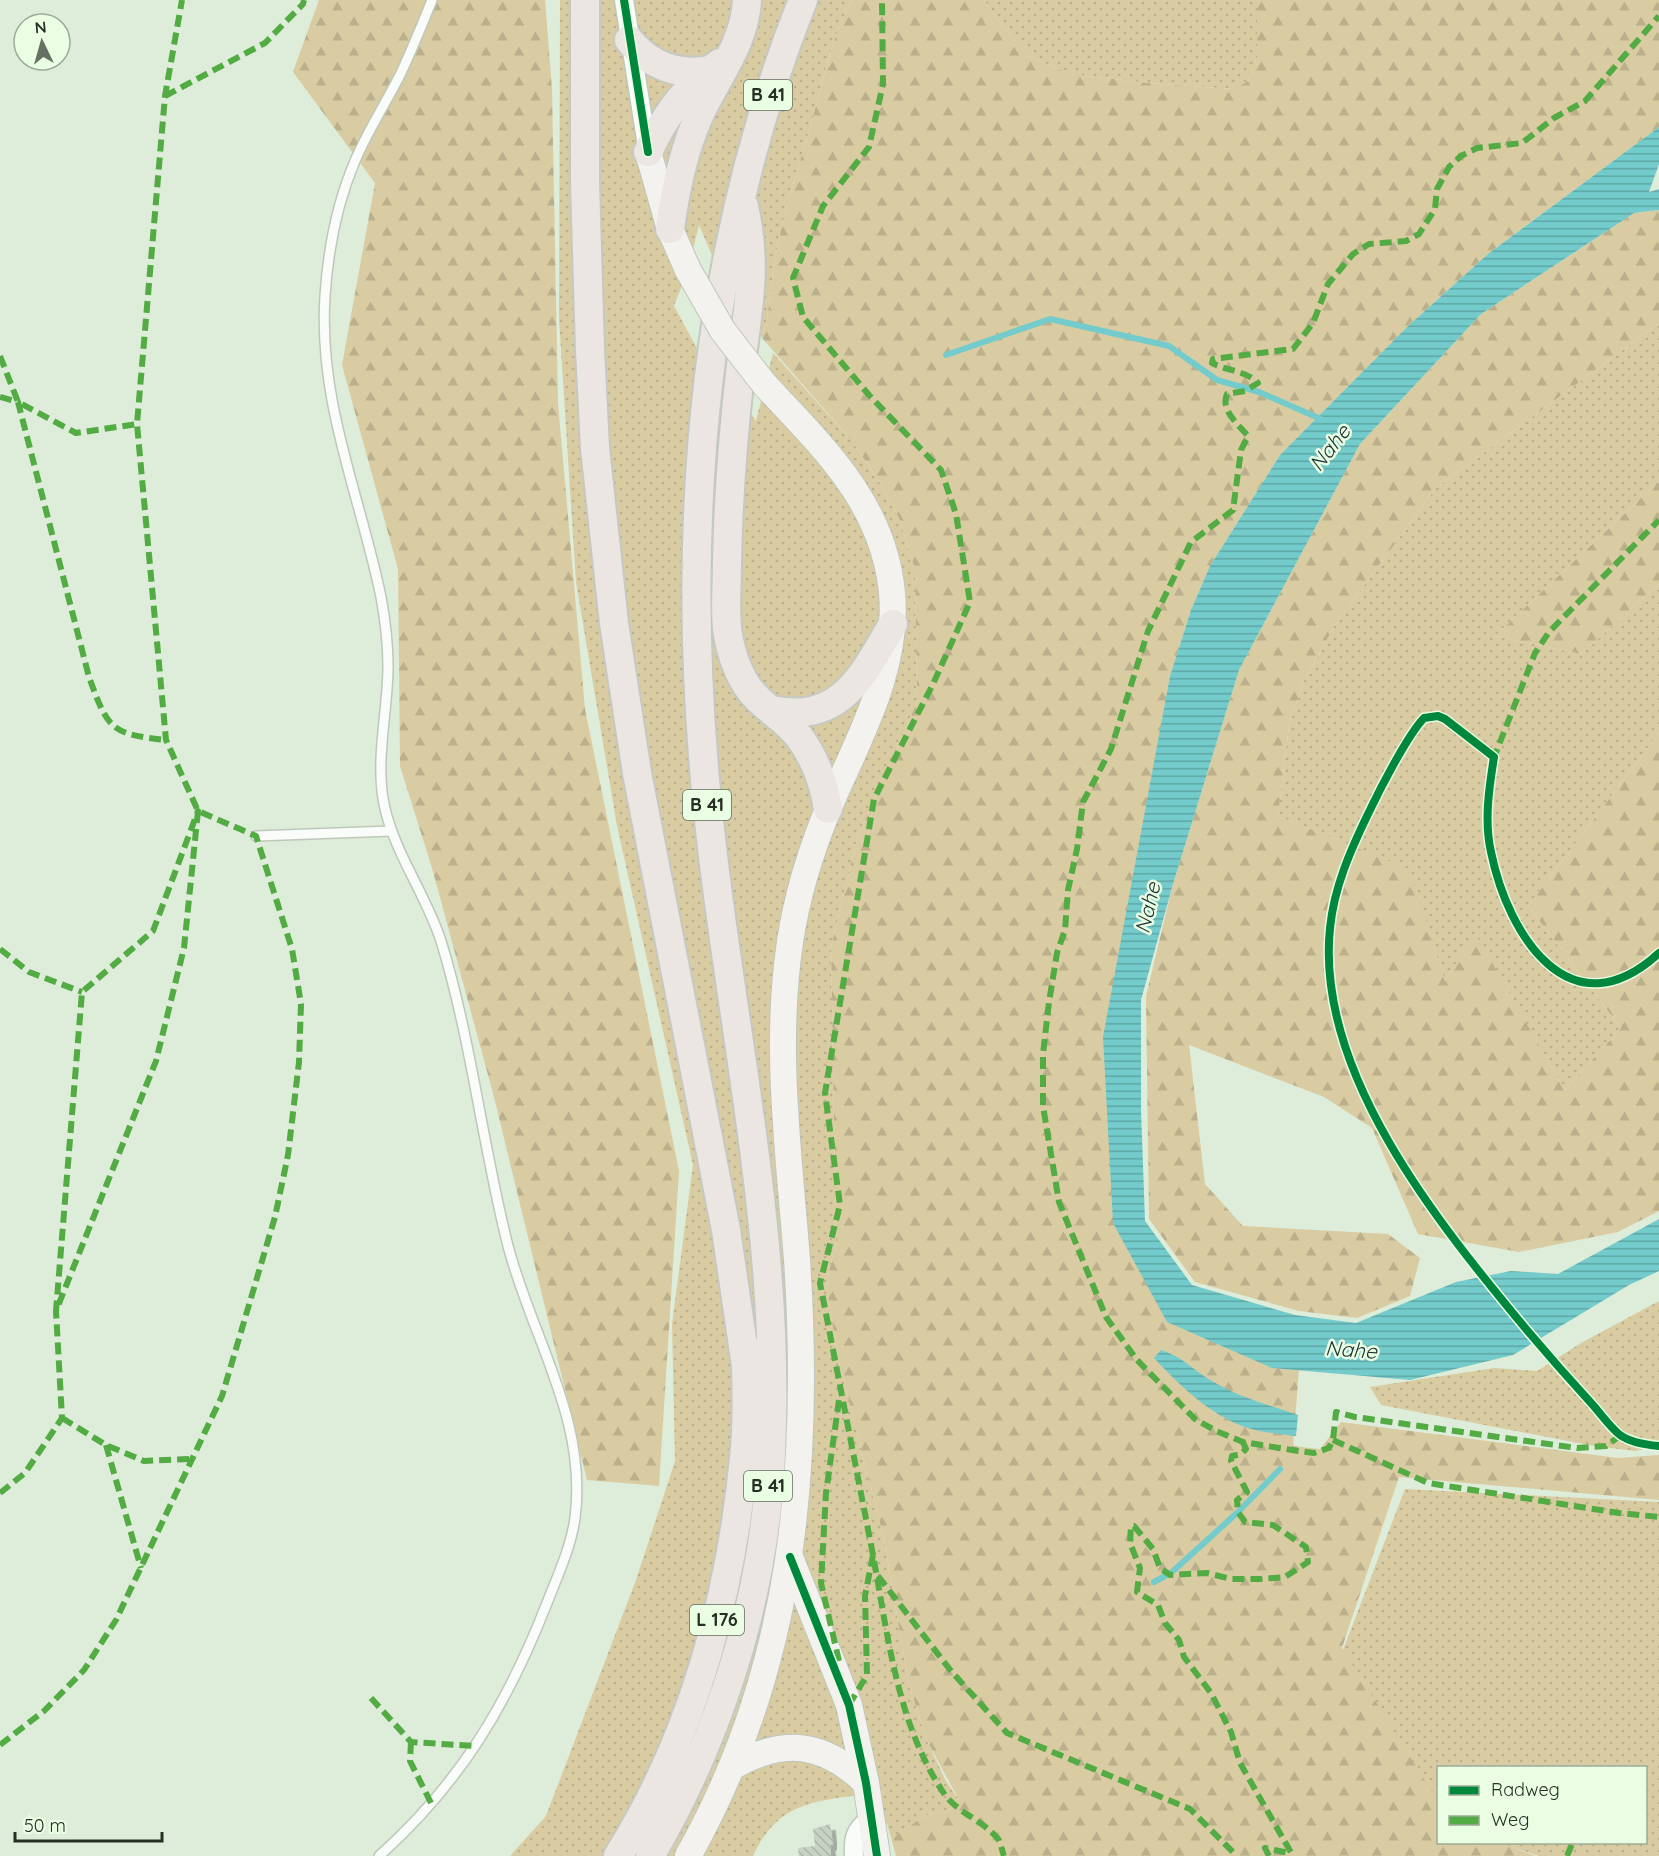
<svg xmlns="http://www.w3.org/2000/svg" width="1659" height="1856" font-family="Quicksand,sans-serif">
<defs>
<pattern id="grass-dots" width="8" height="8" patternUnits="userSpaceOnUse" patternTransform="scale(1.5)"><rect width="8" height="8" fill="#dacca2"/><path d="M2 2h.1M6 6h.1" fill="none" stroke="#bbb08b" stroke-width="1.8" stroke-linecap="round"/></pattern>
<pattern id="forest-firs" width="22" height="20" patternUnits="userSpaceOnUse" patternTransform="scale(1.5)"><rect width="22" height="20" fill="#dacca2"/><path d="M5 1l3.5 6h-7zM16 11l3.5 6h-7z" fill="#bbb08b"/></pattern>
<pattern id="water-rules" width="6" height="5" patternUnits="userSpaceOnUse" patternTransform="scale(1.5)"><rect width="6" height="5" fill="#73cccb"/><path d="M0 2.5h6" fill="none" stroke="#5ea6a4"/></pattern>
<pattern id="building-back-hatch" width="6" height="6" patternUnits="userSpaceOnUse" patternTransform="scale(1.5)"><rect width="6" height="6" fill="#c7d2c4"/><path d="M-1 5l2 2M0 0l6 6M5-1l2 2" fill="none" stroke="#abb5a8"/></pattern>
<filter id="shadow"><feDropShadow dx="5.5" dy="5.5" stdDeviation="0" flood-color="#0004"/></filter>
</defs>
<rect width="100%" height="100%" fill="#deecda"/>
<g fill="url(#grass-dots)">
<path d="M560,0H852C832,35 824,78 813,117C800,162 785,207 776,253C770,282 771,310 762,338L714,260L699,225L688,270L674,306L699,352L756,421L773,353L851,440L877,478L899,518L915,569L917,702L857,839L831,947L836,1242L826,1284L838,1358L883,1535L909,1685L927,1741L946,1781L959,1800L953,1809L926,1815L891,1838L878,1792C821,1802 780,1797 753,1856H510L546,1816L636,1580L675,1461L672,1324L693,1165L617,826L576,582L559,319Z"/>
<polygon points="984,0 1257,0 1257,57 1248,81 1234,89 1148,83 1070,74 1029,56 1012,38"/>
<polygon points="1659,323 1659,481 1495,636 1581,654 1659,584 1659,733 1528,906 1621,1028 1565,1090 1475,934 1445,981 1408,869 1278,816 1289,725 1303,683 1335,625 1436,488"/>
<polygon points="1659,1301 1659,1445 1635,1451 1594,1446 1381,1405 1370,1387 1494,1368 1537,1371 1581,1343"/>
<polygon points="1405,1489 1659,1502 1659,1856 1539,1856 1500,1843 1646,1842 1646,1768 1438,1768 1438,1809 1336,1668"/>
</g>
<g fill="url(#forest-firs)">
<polygon points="319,0 545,0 552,89 558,403 585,709 679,1171 659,1486 587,1480 494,1097 432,868 400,766 398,569 342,365 375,183 293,72"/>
<path d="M852,0H984L1012,38L1029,56L1070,74L1148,83L1234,89L1248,81L1257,57V0H1659V127L1488,254L1407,327L1280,455L1210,566L1191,610L1170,676L1146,811L1113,1223L1272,1368L1299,1370L1293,1446L1320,1449L1341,1422L1618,1458L1659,1455V1500L1399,1477L1342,1648L1438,1801V1842L1501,1843L1536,1856H896L891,1838L926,1815L953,1809L959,1800L927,1741L909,1685L883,1535L838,1358L826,1284L836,1242L831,947L857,839L917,702L915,569L899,518L877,478L851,440L762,338C771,310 770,282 776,253C785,207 800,162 813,117C824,78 832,35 852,0Z"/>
<polygon points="1659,210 1659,323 1436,488 1335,625 1303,683 1289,725 1278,816 1409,869 1445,981 1475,933 1565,1090 1621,1028 1528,906 1659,733 1659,1211 1618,1232 1519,1252 1418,1234 1372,1128 1324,1097 1189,1045 1205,1184 1243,1226 1388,1234 1420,1258 1410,1296 1357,1318 1299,1311 1195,1282 1149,1219 1146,996 1173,884 1239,670 1360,444 1481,314 1634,213"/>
<polygon points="1659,481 1659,584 1581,654 1495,636"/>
</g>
<g fill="url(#water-rules)">
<polygon points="1659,127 1659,164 1649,192 1659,189 1659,210 1634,213 1481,314 1360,444 1239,670 1173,884 1141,1000 1141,1109 1145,1221 1192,1285 1295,1315 1356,1323 1456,1282 1511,1271 1558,1274 1659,1219 1659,1271 1629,1285 1513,1355 1410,1380 1272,1368 1167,1322 1113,1223 1103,1037 1170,676 1191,610 1210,566 1280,455 1407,327 1488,254"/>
<path d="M1161,1350C1185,1358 1191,1369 1212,1381C1238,1397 1269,1405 1298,1415L1296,1436C1283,1434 1268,1433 1255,1430C1215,1420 1181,1387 1154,1358Z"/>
</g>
<polygon fill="#deecda" points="1486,1273 1543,1341 1534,1346 1475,1275"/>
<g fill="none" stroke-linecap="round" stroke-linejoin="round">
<g stroke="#73cccb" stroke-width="6">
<polyline points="946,355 1050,319 1169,346 1217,380 1259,392 1323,420"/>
<polyline points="1172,1572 1238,1512 1280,1469"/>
<polyline points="1154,1582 1165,1576"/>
</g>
</g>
<polygon fill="url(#building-back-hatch)" filter="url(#shadow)" points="830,1824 833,1845 830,1845 831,1856 799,1856 798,1848 815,1846 813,1829"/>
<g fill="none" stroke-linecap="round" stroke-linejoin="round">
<g stroke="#bdc8ba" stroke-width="12">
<g id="lane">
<polyline points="256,836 391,831"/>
<path d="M379,1856C460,1784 508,1703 547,1603C558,1575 571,1547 575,1518C588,1418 530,1335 507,1242C482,1142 471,1039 441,941C426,894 394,853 384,804C375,759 388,711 388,666C388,643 385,619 381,597C360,495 318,402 325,296C328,250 337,203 355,161C368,130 386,103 401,73C412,49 422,25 432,0"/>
</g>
</g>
<g stroke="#bdc8ba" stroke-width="21">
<g id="street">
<polyline points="624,0 648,152"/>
<path d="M854,1856C853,1838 855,1829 870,1819"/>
</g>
</g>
<g stroke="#bdc8ba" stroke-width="28">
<g id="secondary">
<polyline points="648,152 670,229 688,270"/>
<polyline points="790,1557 849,1705 866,1783 877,1856"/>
<path d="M732,1767C783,1737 824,1742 866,1783"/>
<path d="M688,1856C793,1670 811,1469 797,1260C789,1154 774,1048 790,942C797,895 811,850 829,807C858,739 899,670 892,593C884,504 823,447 765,385"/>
</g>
</g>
<g stroke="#c4cac1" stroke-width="32">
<g id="primary">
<polyline points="585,0 585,183 590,350 595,448 614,623 637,773 726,1230 746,1366"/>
<path d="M629,40C650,66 678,76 711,70"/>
<path d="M648,152C664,116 687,85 720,63"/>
<path d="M744,206C758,269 747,312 740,373C733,437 728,500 727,564C727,585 725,607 727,628C730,651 739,681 757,698C771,712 788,722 800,738C816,760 824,783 828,809"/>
<path d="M670,229C675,190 683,153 698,118C715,79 745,44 747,0"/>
<path d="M771,710C842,724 862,676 893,624"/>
<path d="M618,1856C695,1733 732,1591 745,1448C748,1415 746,1381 746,1348"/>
<path d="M650,1856C712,1751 754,1628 767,1506C792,1261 724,1012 704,768C682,508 706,243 803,0"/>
</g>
</g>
<use href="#lane" stroke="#fafcf9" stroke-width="9"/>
<use href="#street" stroke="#fafcf9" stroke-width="18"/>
<use href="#secondary" stroke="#f3f2ef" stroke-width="26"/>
<use href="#primary" stroke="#ece6e3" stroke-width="28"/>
<g stroke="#bdc8ba" stroke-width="28" stroke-linecap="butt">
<polyline id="secondary-bridge" points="688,270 723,331 765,385"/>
</g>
<use href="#secondary-bridge" stroke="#f3f2ef" stroke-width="26"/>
<g stroke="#53ab43" stroke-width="6" stroke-dasharray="12 6" stroke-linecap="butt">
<polyline points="165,96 265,43 303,4 304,0"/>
<polyline points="0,356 18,402 76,433 137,424"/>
<path d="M0,397L18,402L89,677C108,729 110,734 166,740"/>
<polyline points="1493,760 1535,653 1549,632 1659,520"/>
<polygon points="198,811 184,948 156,1061 56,1311 82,992 153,931"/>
<polyline points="0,949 29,972 82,992"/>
<polyline points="62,1418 106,1445 144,1461 192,1459"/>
<path d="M1621,1435L1606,1446L1577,1448L1355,1417L1336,1412L1333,1440L1329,1448L1314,1453L1298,1451L1243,1442L1216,1431L1195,1419L1137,1360L1106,1317L1059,1202L1043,1106V1054L1049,1002L1057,953L1065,930L1068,890L1077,849L1083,802L1111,749L1148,631L1191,542L1233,510L1241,450L1248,436C1238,424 1220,410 1227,394L1245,391L1258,383C1247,371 1227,371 1212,363L1213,359L1293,349L1313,323L1328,284L1353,254L1369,244L1406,241L1419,234L1435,209L1437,189L1449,167L1461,156L1477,148L1522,143L1554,118L1585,101L1659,16"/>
<polyline points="1333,1440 1428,1483 1619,1513 1659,1517"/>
<polyline points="1243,1442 1246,1449 1241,1454 1232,1456 1231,1461 1247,1492 1237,1500 1238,1512 1245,1522 1273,1525 1306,1547 1308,1562 1285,1577 1261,1579 1231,1579 1207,1573 1170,1575 1160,1568 1153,1549 1134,1526 1131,1526 1130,1543 1140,1568 1137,1592 1158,1605 1165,1623 1179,1640 1184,1657 1211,1693 1231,1732 1240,1763 1293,1856"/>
<polyline points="106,1445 141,1568"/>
<polyline points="0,1493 25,1473 62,1418 56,1311"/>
<polyline points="873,1555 820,1283 840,1205 825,1093 874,799 933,684 970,602 956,514 941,470 869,395 803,317 793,278 823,206 869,147 883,84 882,0"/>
<polyline points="878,1576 951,1671 1007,1733 1190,1809 1237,1856"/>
<polyline points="839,1661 821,1583 826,1493 839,1400"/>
<polyline points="371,1698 411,1742 475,1746"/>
<path d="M849,1705L867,1675L865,1596L873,1555C888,1636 897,1725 945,1795C958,1813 984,1821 998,1839C1001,1843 1002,1851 1004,1856"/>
<polyline points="411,1742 410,1761 432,1805"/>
<polyline points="0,1745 44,1711 84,1670 116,1620 222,1396 275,1217 288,1155 299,1062 301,1004 292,949 256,836 198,811 166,740 137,424 165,96 182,0"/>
<polyline points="1269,1856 1265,1848 1289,1853"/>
<polyline points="1567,1856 1572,1844"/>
</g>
<g stroke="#eafee4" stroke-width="11">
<g id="cycleway">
<polyline points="624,0 648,152"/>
<path d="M1659,953C1571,1034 1508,936 1491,852C1484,821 1489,788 1494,757L1445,719L1438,716L1424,718C1407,736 1380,789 1369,812C1351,849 1334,887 1330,928C1315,1073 1439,1224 1526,1329C1548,1355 1570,1380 1592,1404C1601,1414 1610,1427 1620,1435C1630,1442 1647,1445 1659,1446"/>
<polyline points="790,1557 849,1705 866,1783 877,1856"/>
</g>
</g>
<use href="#cycleway" stroke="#00873e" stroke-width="8"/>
</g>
<g text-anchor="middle" stroke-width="5" stroke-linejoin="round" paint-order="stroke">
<g fill="#eafee4" stroke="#616d5d" stroke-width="1.5">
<rect x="744" y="80" width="48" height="30" rx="4.5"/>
<rect x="683" y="790" width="48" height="30" rx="4.5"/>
<rect x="744" y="1471" width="48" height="30" rx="4.5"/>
<rect x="690" y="1605" width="54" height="30" rx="4.5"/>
</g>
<g font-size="18" font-weight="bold" fill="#262f23">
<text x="768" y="101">B 41</text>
<text x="707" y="811">B 41</text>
<text x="768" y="1492">B 41</text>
<text x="717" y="1626">L 176</text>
</g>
<g font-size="21" font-style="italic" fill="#1d3233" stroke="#eafee4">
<text transform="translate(1330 448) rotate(-52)" y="7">Nahe</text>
<text transform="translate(1148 908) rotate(-77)" y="7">Nahe</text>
<text transform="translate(1351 1350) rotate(4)" y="7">Nahe</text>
</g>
</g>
<rect x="1437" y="1766" width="210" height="78" fill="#eafee4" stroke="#9cab97" stroke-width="1.5"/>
<rect x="1449" y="1786" width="30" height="9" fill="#00873e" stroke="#9cab97" stroke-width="1.5"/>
<text x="1491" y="1796" font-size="18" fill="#262f23">Radweg</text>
<rect x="1449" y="1816" width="30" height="9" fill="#53ab43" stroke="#9cab97" stroke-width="1.5"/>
<text x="1491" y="1826" font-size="18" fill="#262f23">Weg</text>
<g transform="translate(42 42) rotate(355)"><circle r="28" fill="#eafee4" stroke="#9cab97" stroke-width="1.5"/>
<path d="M0-4.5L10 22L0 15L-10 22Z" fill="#667163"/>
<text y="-9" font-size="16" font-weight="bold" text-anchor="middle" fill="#262f23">N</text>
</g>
<path d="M15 1832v9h147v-9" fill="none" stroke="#262f23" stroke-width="3"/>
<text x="24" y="1832" font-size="18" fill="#262f23" stroke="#eafee4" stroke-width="4.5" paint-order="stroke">50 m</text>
</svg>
